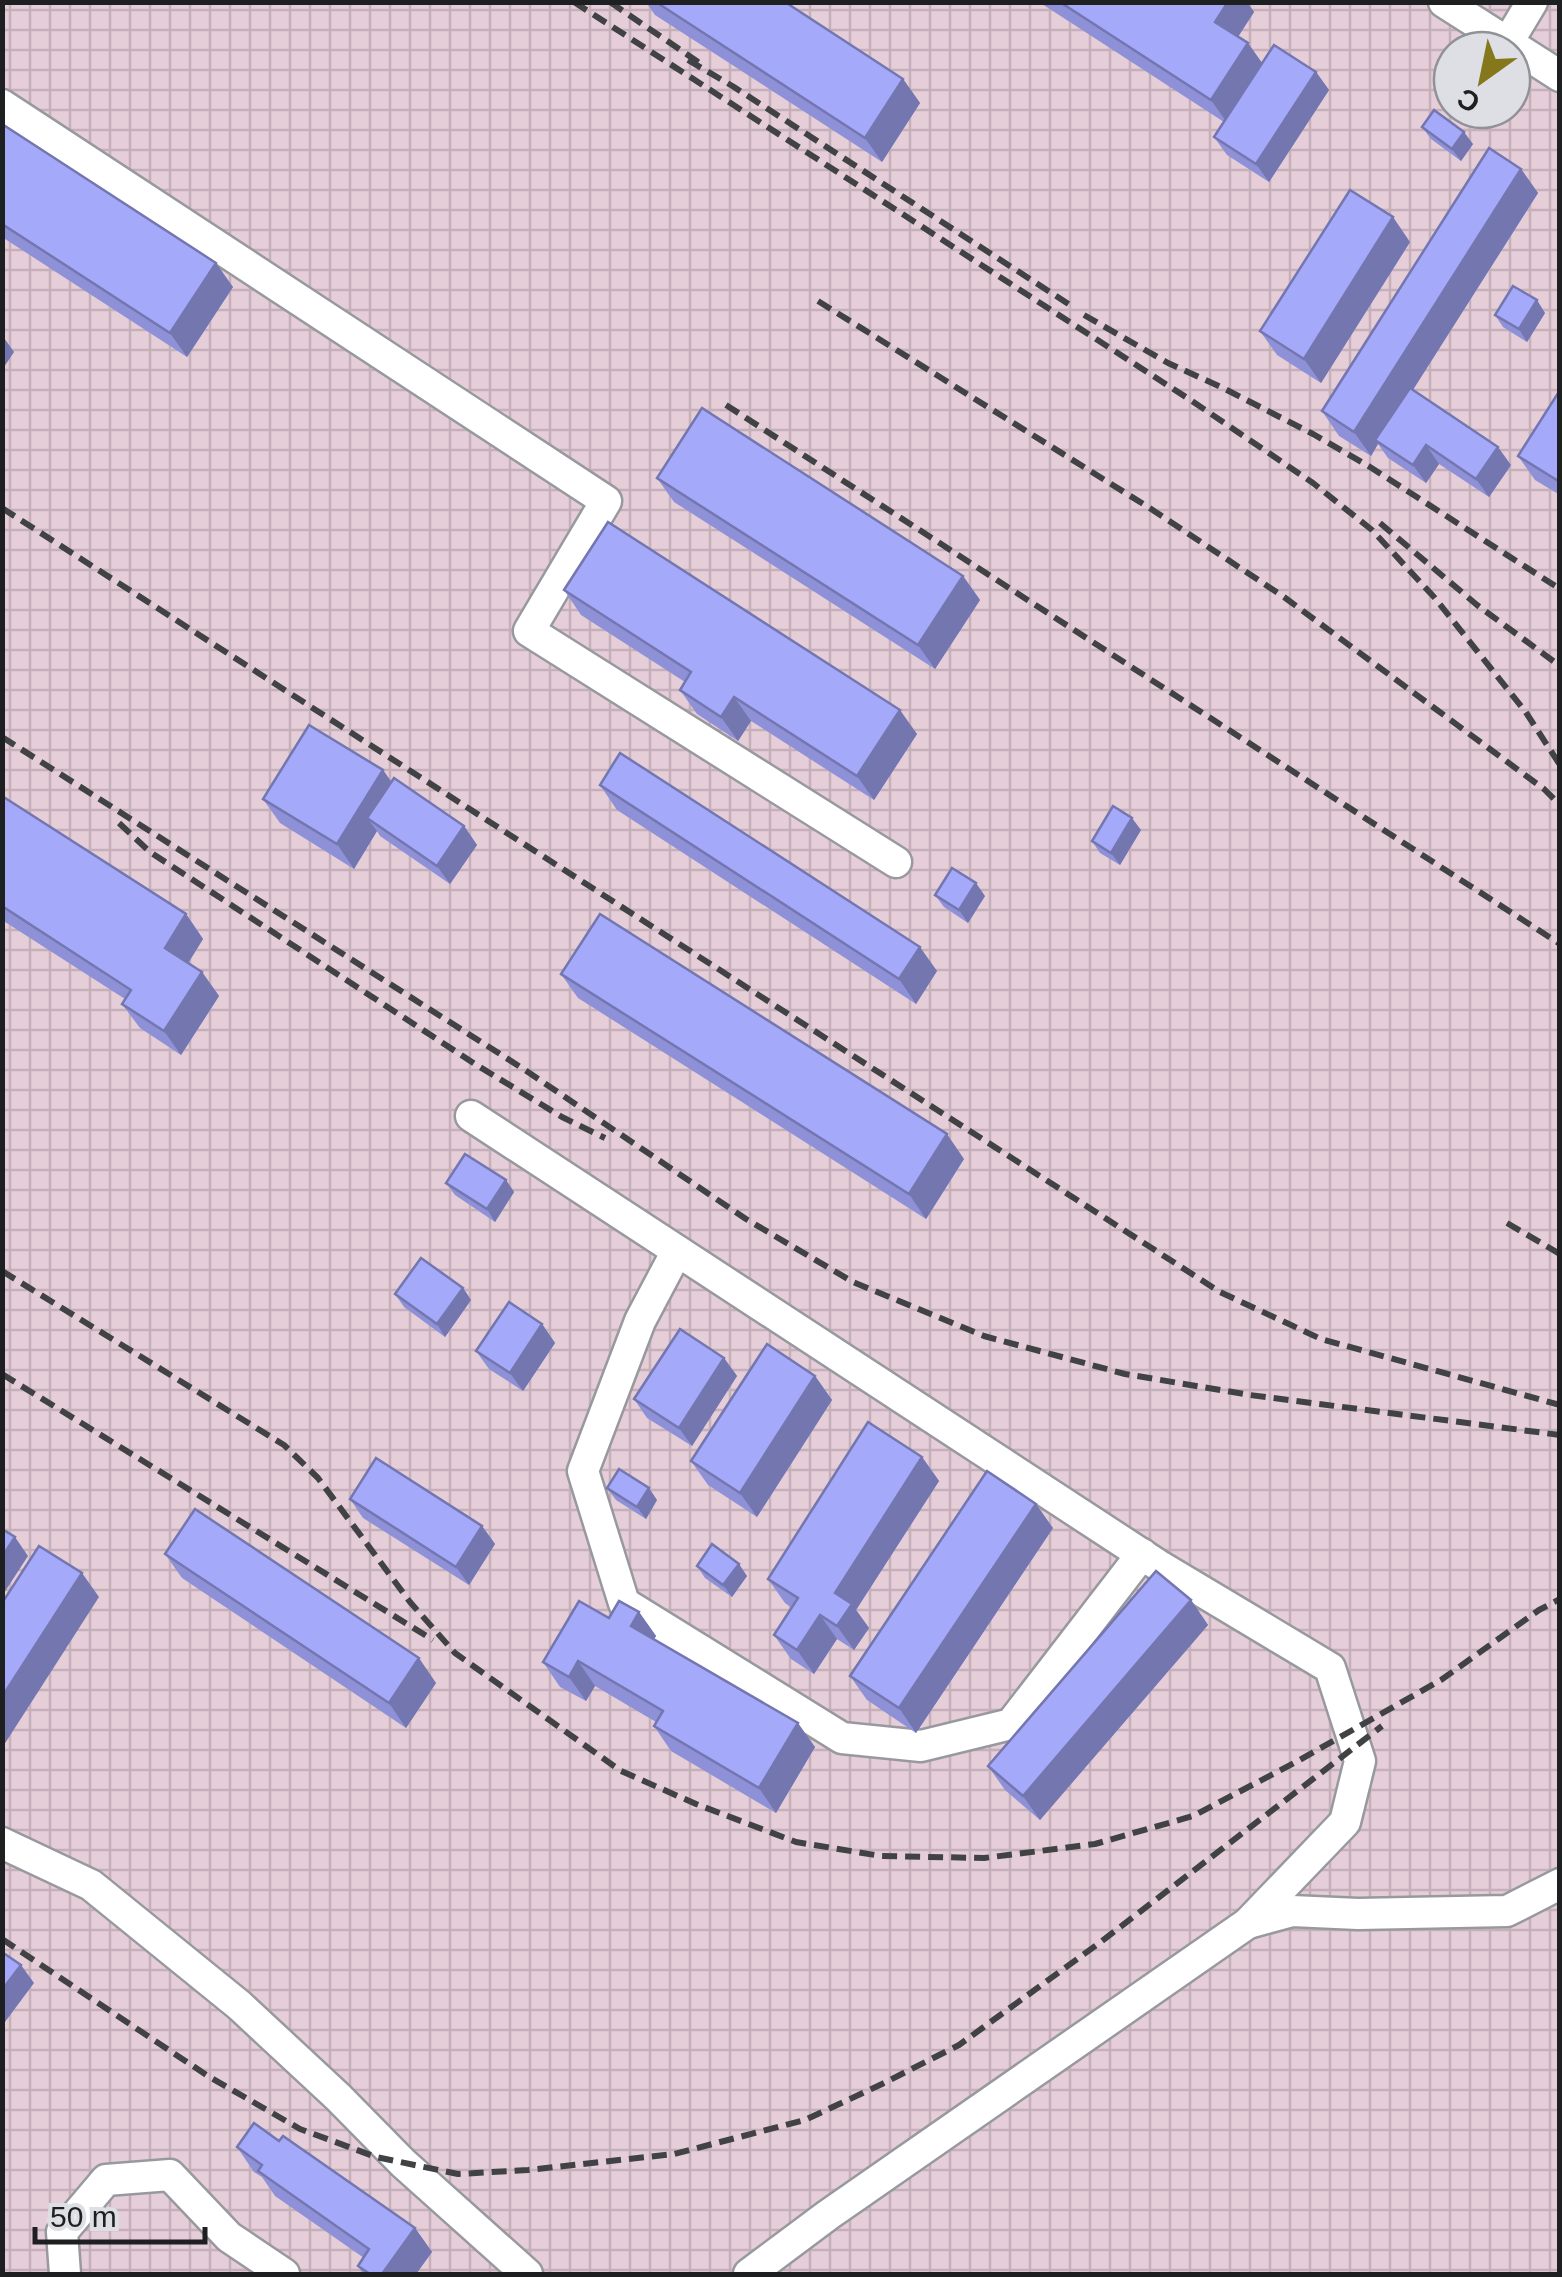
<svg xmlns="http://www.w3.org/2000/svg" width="1562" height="2277" font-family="Arial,sans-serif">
<defs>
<pattern id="industrial-grid" width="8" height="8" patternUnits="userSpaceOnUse" patternTransform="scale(2.5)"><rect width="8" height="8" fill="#e6ced9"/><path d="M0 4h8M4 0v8" fill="none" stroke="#c5b0ba"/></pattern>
</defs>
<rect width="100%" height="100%" fill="#dedfe4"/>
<path fill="url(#industrial-grid)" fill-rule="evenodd" d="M3,3H1559V2274H3ZM1452,50H1512V110H1452Z"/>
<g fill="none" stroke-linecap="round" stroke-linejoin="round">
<g stroke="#98999e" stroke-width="35">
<g id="minor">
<polyline points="1444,2 1560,76"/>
<polyline points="1508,42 1532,2"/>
<polyline points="2,105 606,501 529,631 896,862"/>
<polyline points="471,1116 1158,1565 1330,1668 1360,1761 1345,1822 1248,1923"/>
<polyline points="677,1251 640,1321 583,1471 624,1603 842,1738 921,1746 1011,1724 1142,1554"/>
<polyline points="2,1843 91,1885 239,2005 338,2097 403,2163 527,2274"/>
<polyline points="65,2274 62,2232 106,2180 170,2175 229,2237 284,2274"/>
<polyline points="749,2274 828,2215 1248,1923 1292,1911 1358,1914 1507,1911 1560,1884"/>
</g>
</g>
<use href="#minor" stroke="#fff" stroke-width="30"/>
<g stroke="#414244" stroke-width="6" stroke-dasharray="15 8" stroke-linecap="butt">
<polyline points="574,2 1192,401 1313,483 1372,530 1434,597 1525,711 1560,765"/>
<polyline points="610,2 701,64"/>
<polyline points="688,60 734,87 1070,305"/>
<polyline points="818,301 1148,507 1284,597 1544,789 1560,805"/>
<polyline points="1084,315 1168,363 1223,388 1313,434 1370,467 1560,589"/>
<polyline points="726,405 1560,944"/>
<polyline points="2,508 1220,1292 1321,1339 1560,1405"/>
<polyline points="1380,523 1477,605 1560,666"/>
<polyline points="2,737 522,1068 746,1219 853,1282 984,1336 1125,1374 1250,1395 1560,1435"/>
<polyline points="119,823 150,852 475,1064 562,1117 605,1138"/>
<polyline points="1507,1223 1560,1254"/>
<polyline points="2,1271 284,1445 318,1478 410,1602 455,1653 621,1771 696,1804 796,1842 881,1856 984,1858 1095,1844 1193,1816 1296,1762 1441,1680 1539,1610 1560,1599"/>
<polyline points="2,1374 433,1640"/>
<polyline points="2,1939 208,2076 300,2129 376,2157 458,2174 528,2170 674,2154 805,2120 882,2084 959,2045 1102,1941 1382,1726"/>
</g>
</g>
<g fill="#8e91d7">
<polygon points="646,2 785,2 903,79 920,103 882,162 655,15"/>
<polygon points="1039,2 1247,2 1254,12 1238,37 1262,63 1316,72 1329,90 1269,182 1227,155 1214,137 1224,122"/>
<polygon points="2,124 233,287 187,357 2,237"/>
<polygon points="1422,127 1473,144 1461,161 1431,139"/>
<polygon points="1521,169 1538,193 1413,390 1511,465 1489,497 1439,464 1426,483 1388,458 1378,444 1371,456 1339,436 1322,411"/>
<polygon points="1410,242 1321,383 1277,355 1260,331"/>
<polygon points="1545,313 1527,342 1503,327 1495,315"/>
<polygon points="1560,390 1560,495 1535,480 1518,456"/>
<polygon points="657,478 963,576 980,600 935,669 674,502"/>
<polygon points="564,590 917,734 874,800 751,721 738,741 697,714 680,690 685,682 581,615"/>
<polygon points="383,770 391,782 464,826 477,845 450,884 380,836 377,831 354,869 280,823 263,799"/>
<polygon points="600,785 937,971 916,1004 617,810"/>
<polygon points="2,796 186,914 203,939 188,963 202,972 219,996 181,1055 140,1028 122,1004 125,999 2,920"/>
<polygon points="1141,830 1120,865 1100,853 1092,841"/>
<polygon points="935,895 985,896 968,923 944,907"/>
<polygon points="561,974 964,1159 926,1219 578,998"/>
<polygon points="506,1180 514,1192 495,1222 455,1195 446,1183"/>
<polygon points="463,1288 471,1300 445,1337 404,1307 395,1294"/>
<polygon points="542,1324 555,1343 523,1391 489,1369 476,1351"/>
<polygon points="724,1358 737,1376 692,1446 647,1418 634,1399"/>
<polygon points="815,1376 832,1400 757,1517 708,1485 691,1461"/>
<polygon points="922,1457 939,1481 856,1610 869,1628 854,1650 837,1639 814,1674 791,1659 774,1635 792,1608 785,1603 768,1579"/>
<polygon points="607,1488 657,1500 646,1519 616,1500"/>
<polygon points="350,1499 482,1526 495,1544 469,1585 363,1518"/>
<polygon points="1053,1528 916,1733 867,1700 850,1676"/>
<polygon points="165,1554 436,1683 406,1728 182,1578"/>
<polygon points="697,1566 747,1576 732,1597 705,1578"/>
<polygon points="1191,1600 1208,1625 1040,1820 1005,1790 988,1766"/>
<polygon points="639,1612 656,1636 654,1639 815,1747 776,1813 671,1751 654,1726 656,1722 595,1686 586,1701 560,1687 543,1662 609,1618"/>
<polygon points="279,2141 415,2228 432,2252 416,2274 363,2274 358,2266 364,2258 275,2196 262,2177 254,2172 237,2147"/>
</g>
<g fill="#7476af">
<polygon points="1228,2 1247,2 1254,12 1232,46 1215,22"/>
<polygon points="1248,43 1265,67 1228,124 1211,100"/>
<polygon points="1316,72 1329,90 1269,182 1256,164"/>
<polygon points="903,79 920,103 882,162 865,138"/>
<polygon points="1464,132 1473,144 1461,161 1452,149"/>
<polygon points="1521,169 1538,193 1379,443 1375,440 1378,444 1371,456 1354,432"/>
<polygon points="1393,217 1410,242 1321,383 1304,359"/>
<polygon points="216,263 233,287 187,357 170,333"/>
<polygon points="1537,300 1545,313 1527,342 1519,329"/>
<polygon points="2,335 14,352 2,370"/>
<polygon points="1426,445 1439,464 1426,483 1413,465"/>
<polygon points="1498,447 1511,465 1489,497 1476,479"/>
<polygon points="963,576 980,600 935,669 918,645"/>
<polygon points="734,697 751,721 738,741 721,717"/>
<polygon points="900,710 917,734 874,800 857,776"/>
<polygon points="383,770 400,794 367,818 377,831 354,869 337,844"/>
<polygon points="1132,818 1141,830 1120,865 1111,853"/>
<polygon points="464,826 477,845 450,884 437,866"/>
<polygon points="976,883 985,896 968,923 959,910"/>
<polygon points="186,914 203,939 182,973 165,948"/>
<polygon points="920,947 937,971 916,1004 899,979"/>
<polygon points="202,972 219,996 181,1055 164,1031"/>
<polygon points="947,1134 964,1159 926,1219 909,1194"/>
<polygon points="506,1180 514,1192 495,1222 487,1209"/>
<polygon points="463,1288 471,1300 445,1337 437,1324"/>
<polygon points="542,1324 555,1343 523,1391 510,1373"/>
<polygon points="724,1358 737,1376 692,1446 679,1428"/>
<polygon points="815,1376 832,1400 757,1517 740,1493"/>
<polygon points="922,1457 939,1481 856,1610 869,1628 854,1650 837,1626 835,1593"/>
<polygon points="649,1488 657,1500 646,1519 637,1507"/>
<polygon points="1036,1504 1053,1528 916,1733 899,1708"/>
<polygon points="482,1526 495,1544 469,1585 456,1567"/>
<polygon points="15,1537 28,1556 2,1596 2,1557"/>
<polygon points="739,1564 747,1576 732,1597 723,1585"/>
<polygon points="82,1573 99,1597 2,1748 2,1697"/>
<polygon points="1191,1600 1208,1625 1040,1820 1023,1796"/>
<polygon points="639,1612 656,1636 648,1650 631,1626"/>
<polygon points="820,1615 837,1639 814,1674 797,1650"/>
<polygon points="419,1658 436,1683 406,1728 389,1703"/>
<polygon points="578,1661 595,1686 586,1701 569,1677"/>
<polygon points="798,1723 815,1747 776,1813 759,1788"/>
<polygon points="21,1965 34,1983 2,2026 2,1990"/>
<polygon points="415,2228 432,2252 416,2274 382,2274"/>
</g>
<g fill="#a5a9fa" stroke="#7476af" stroke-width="2.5">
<polygon points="656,2 785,2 903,79 865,138"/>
<polygon points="1060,2 1228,2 1215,22 1248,43 1211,100"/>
<polygon points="1274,45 1316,72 1256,164 1214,137"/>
<polygon points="1434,110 1464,132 1452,149 1422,127"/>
<polygon points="2,124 216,263 170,333 2,224"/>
<polygon points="1489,148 1521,169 1354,432 1322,411"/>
<polygon points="1350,190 1393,217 1304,359 1260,331"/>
<polygon points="1513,286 1537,300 1519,329 1495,315"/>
<polygon points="1410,388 1498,447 1476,479 1426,445 1413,465 1375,440"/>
<polygon points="1560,390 1560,482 1518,456"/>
<polygon points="702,408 963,576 918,645 657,478"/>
<polygon points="608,522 900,710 857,776 734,697 721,717 680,690 691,672 564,590"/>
<polygon points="309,725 383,770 337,844 263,799"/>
<polygon points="620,753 920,947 899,979 600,785"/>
<polygon points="394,778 464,826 437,866 367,818"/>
<polygon points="2,796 186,914 165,948 202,972 164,1031 122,1004 131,990 2,906"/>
<polygon points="1113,806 1132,818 1111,853 1092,841"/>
<polygon points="952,868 976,883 959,910 935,895"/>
<polygon points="600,914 947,1134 909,1194 561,974"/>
<polygon points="465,1154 506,1180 487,1209 446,1183"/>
<polygon points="421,1258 463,1288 437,1324 395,1294"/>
<polygon points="509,1302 542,1324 510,1373 476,1351"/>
<polygon points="680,1329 724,1358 679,1428 634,1399"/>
<polygon points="767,1344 815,1376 740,1493 691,1461"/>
<polygon points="868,1422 922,1457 835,1593 852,1604 837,1626 820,1615 797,1650 774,1635 798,1598 768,1579"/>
<polygon points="376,1458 482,1526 456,1567 350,1499"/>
<polygon points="619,1469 649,1488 637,1507 607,1488"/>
<polygon points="987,1471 1036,1504 899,1708 850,1676"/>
<polygon points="195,1509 419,1658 389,1703 165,1554"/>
<polygon points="2,1529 15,1537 2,1557"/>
<polygon points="712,1544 739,1564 723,1585 697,1566"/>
<polygon points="39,1546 82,1573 2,1697 2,1603"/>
<polygon points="1156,1571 1191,1600 1023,1796 988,1766"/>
<polygon points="579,1601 609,1618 619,1601 639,1612 631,1626 798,1723 759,1788 654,1726 663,1711 578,1661 569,1677 543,1662"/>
<polygon points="2,1952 21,1965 2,1990"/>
<polygon points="254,2123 279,2141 283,2136 415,2228 382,2274 370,2274 358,2266 369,2249 258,2171 262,2165 237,2147"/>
</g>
<rect width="1562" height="2277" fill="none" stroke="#1e1f20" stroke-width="10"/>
<g transform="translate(1482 80) rotate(213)"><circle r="48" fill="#dedfe4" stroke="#919296" stroke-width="2.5"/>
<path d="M0-8L18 38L0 25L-18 38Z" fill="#85771b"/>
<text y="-15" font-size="28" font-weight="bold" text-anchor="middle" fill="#1e1f20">С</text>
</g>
<path d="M35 2227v15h170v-15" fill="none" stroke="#1e1f20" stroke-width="5"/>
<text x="50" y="2227" font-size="30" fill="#1e1f20" stroke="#dedfe4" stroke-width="8" paint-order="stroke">50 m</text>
</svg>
